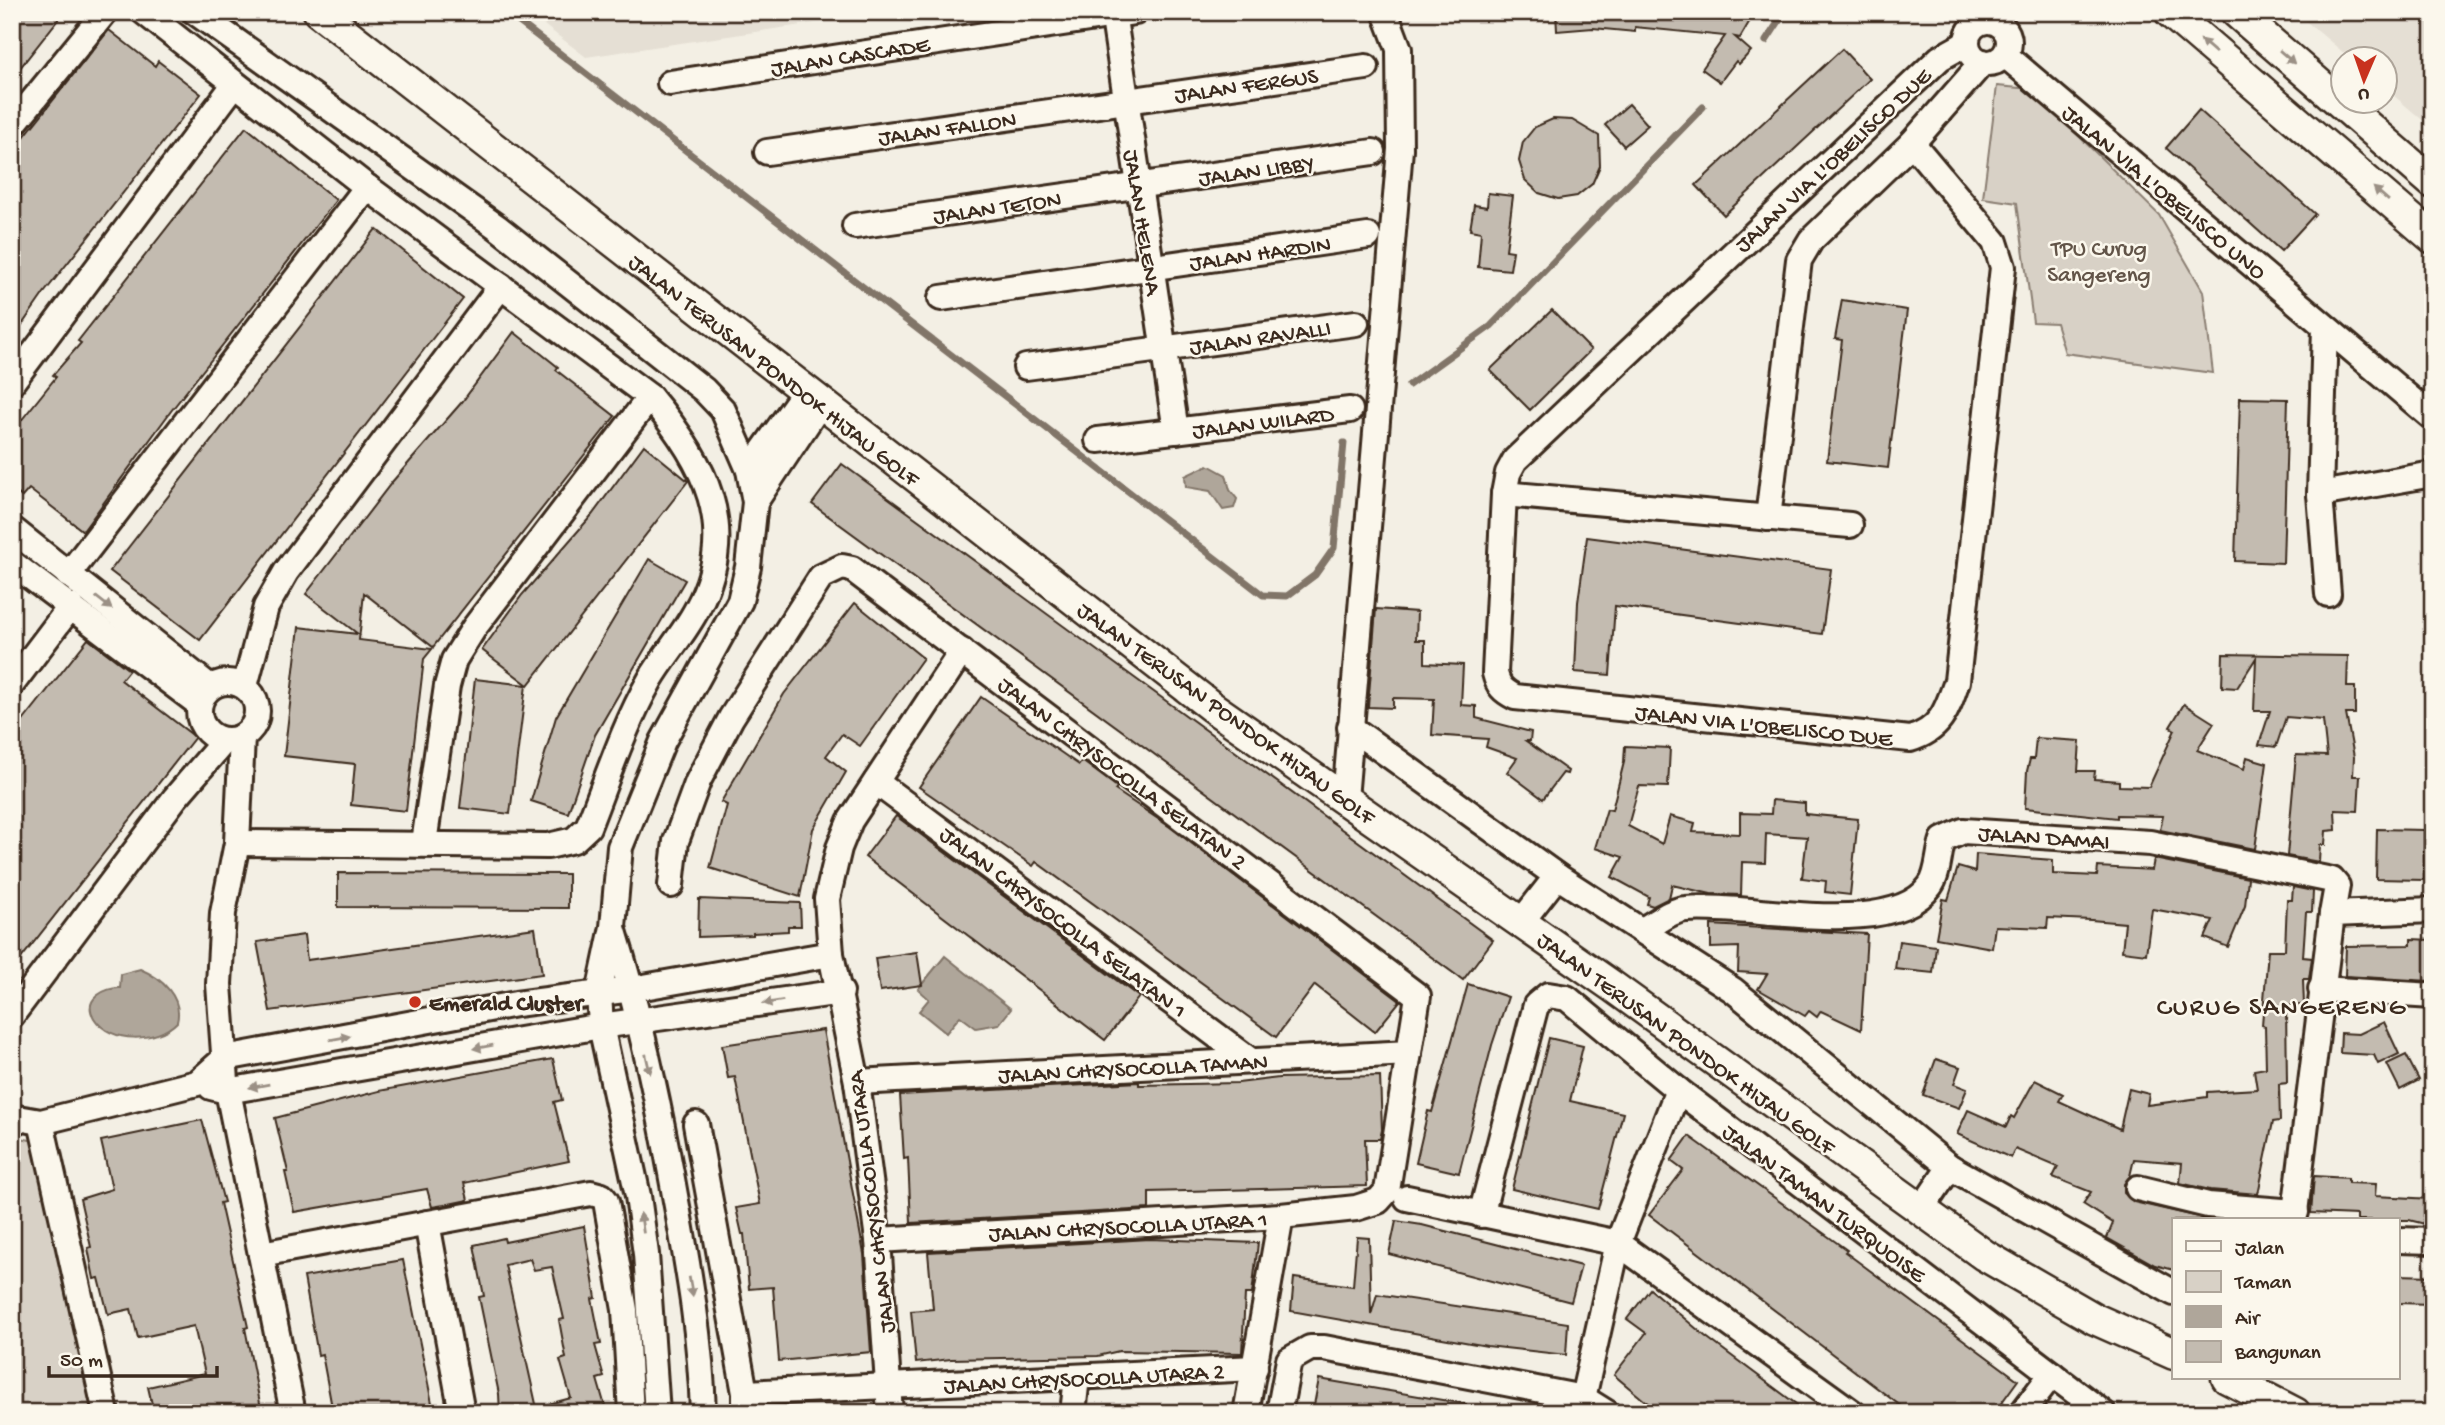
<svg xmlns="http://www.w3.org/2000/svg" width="2445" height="1425" font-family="'Gochi Hand',sans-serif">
<rect width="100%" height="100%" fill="#f3efe4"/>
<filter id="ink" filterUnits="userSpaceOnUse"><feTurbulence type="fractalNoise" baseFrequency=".0143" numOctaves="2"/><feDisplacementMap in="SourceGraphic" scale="14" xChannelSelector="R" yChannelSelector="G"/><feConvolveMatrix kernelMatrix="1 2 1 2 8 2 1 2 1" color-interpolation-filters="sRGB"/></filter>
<g filter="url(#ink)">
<g fill="#e5dfd4">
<polygon points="527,12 889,12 586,57"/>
<polygon points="2295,12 2433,12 2433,129 2386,89 2386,60 2351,59"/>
</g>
<g fill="#d8d1c6" stroke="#8a7e72" stroke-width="2">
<polygon points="1997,86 2031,89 2159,215 2203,291 2213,373 2065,353 2056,323 2033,322 2017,203 1983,198"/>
<polygon points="12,1136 48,1144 107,1413 12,1413"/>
</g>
<g fill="#afa69a" stroke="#817468" stroke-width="2">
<polygon points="1208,465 1226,475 1230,490 1237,499 1234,508 1223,510 1210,491 1186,487 1185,476"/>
<polygon points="945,956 1011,1009 999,1024 976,1028 960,1016 946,1033 919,1011 929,999 918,989"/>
<path d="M140,969C162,978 183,998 177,1022C157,1043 110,1044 94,1018C82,999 106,987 120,988L121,974Z"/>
</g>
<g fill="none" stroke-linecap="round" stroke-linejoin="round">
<g stroke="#817468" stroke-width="7">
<polyline points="506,12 1263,595 1287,596 1315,575 1334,548 1344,443"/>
<polyline points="1766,41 1785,12"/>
<polyline points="1409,385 1491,326 1703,107"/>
</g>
</g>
<g fill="#c3bbb0" stroke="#3b2a1e" stroke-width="2">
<polygon points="12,12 64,12 12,78"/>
<polygon points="1556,12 1755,12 1740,38 1735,37 1751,51 1739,64 1736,61 1720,82 1702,69 1725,36 1635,27 1635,32 1593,28 1557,31"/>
<polygon points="109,30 155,66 158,61 201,94 44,293 12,339 12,152"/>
<polygon points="1842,49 1870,79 1724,215 1696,185"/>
<polygon points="1629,104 1648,125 1624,146 1605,125"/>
<polygon points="2199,110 2315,214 2281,251 2166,148"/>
<polygon points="1553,119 1572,120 1599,136 1600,166 1592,184 1577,196 1558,199 1539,193 1525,180 1519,161 1523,142 1535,127"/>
<polygon points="246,127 336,200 171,411 83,531 29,489 22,497 12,489 12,432 56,377 53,375 81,343 78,341"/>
<polygon points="1488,193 1513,196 1506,250 1513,251 1510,270 1478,267 1481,232 1470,230 1474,205 1487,207"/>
<polygon points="376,229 463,299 200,640 110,571"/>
<polygon points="1842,300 1907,310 1888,468 1827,461 1842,340 1835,339"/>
<polygon points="1552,310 1591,350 1530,410 1490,370"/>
<polygon points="514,332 558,367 556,370 615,416 433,647 364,593 359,640 432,649 424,659 406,811 351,805 355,764 284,756 299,627 358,634 306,594 392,482 462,402"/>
<polygon points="2240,398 2288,399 2283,563 2235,561"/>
<polygon points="644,445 688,481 528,685 482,650 522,595 592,515"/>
<polygon points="842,464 1493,940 1463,980 812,504"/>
<polygon points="1587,537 1831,569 1822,634 1615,606 1610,675 1575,672 1578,602"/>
<polygon points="649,559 685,580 595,735 568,813 531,801 556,717"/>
<polygon points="855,603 923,658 860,746 842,734 826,756 846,772 813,829 800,897 710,868 727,805 721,802 784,694"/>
<polygon points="1376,609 1417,612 1416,640 1425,640 1425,663 1463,665 1461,705 1476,706 1476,718 1531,732 1530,741 1526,741 1568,771 1567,774 1563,773 1543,799 1507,772 1517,758 1486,747 1488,739 1432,735 1434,699 1393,698 1393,708 1368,707"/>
<polygon points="88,639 129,670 121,680 195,737 12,970 12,735"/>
<polygon points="2223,654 2348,656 2347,687 2355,687 2355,714 2346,714 2354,757 2353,776 2360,776 2358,811 2335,810 2336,830 2326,831 2325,845 2320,845 2319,862 2287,856 2296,755 2327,756 2323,720 2286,717 2276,747 2259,745 2270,711 2254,711 2256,658 2237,688 2222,687"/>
<polygon points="475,679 526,685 510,814 460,808"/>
<polygon points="981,697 1079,765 1082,761 1117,787 1115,790 1170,827 1400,1001 1375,1032 1315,985 1276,1037 1036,862 1033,866 919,787"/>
<polygon points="2184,704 2214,723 2197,750 2244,769 2247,757 2267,763 2255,849 2160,830 2163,816 2117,815 2117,818 2025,808 2027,771 2030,759 2034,759 2036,738 2080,741 2078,771 2095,771 2094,779 2119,781 2119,786 2149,787 2175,730 2170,727"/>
<polygon points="1625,746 1670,748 1668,787 1639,786 1628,826 1662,844 1670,816 1695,823 1693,832 1740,834 1740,813 1771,814 1772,800 1805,803 1805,814 1858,819 1850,895 1825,892 1826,881 1802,878 1807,837 1766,834 1765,863 1742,862 1741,895 1711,894 1672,885 1669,898 1653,906 1647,904 1649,897 1612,877 1623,857 1595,848 1607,809 1612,810 1624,762"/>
<polygon points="896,816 1139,997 1105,1040 865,857"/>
<polygon points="2377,829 2424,830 2424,880 2376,879"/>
<polygon points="1976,854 2053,860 2053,874 2097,876 2098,867 2152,870 2154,859 2248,878 2245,906 2228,947 2205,938 2213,920 2152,909 2146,954 2122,951 2125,923 2091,920 2048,918 2047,928 1995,926 1992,948 1936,938 1943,899 1948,900 1958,867 1975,872"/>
<polygon points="338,873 568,874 568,908 338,907"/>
<polygon points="2293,887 2313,891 2312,912 2306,912 2303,957 2312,958 2309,979 2303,979 2304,1005 2286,1006 2287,1083 2279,1084 2280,1121 2273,1122 2258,1194 2210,1190 2180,1183 2182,1163 2134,1159 2130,1176 2124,1184 2124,1193 2134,1202 2212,1220 2174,1220 2174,1270 2155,1265 2107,1238 2113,1223 2083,1204 2091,1192 2053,1177 2058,1167 2015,1149 2011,1158 1957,1134 1968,1110 2006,1127 2011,1116 2014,1118 2035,1080 2063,1094 2059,1101 2120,1129 2129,1089 2149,1094 2147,1105 2207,1097 2207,1092 2257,1089 2254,1070 2266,1068 2265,1026 2262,1025 2268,950 2285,950 2287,900 2292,900"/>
<polygon points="699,899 800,903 801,926 788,926 788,931 753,933 753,935 698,937"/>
<polygon points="1711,925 1867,934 1861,1030 1821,1011 1817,1017 1809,1011 1805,1016 1758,989 1767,974 1738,972 1739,947 1711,948"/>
<polygon points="535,928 542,974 270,1011 257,942 304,935 307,960"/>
<polygon points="2411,939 2432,940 2430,981 2345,976 2346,946 2411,945"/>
<polygon points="1899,941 1936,946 1933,973 1895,969"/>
<polygon points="917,952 922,985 880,991 875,958"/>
<polygon points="1468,984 1508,997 1492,1045 1459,1173 1416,1163 1428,1111 1432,1112"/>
<polygon points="2384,1022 2399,1054 2378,1064 2374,1055 2340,1053 2341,1033 2359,1034"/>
<polygon points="823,1030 864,1254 871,1352 779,1361 773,1287 749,1289 744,1234 742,1234 736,1208 760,1204 735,1077 728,1078 722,1045"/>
<polygon points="1549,1038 1583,1046 1570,1101 1623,1113 1598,1209 1512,1189"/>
<polygon points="2406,1055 2419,1080 2400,1090 2387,1064"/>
<polygon points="553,1059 562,1100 554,1102 569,1161 464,1183 468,1200 444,1205 432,1207 427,1189 294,1212 285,1172 288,1172 275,1118 379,1091"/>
<polygon points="1936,1059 1960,1067 1954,1084 1967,1089 1959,1108 1923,1095"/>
<polygon points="1380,1076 1382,1130 1380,1139 1365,1139 1367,1186 1149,1192 1149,1209 911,1223 908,1158 904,1159 900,1095 1139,1082 1139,1085 1238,1083 1279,1078"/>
<polygon points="202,1120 224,1202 220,1203 248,1327 245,1328 262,1413 154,1413 148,1387 205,1374 194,1326 138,1338 131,1309 108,1314 99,1278 94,1279 88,1248 91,1247 80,1199 112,1189 101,1141"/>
<polygon points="1689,1136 1847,1250 1845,1252 2018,1380 1994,1413 1910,1413 1649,1215 1683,1170 1671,1161"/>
<polygon points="2314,1176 2348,1178 2348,1183 2376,1184 2375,1196 2433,1199 2433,1226 2409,1220 2357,1220 2357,1215 2311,1213"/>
<polygon points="1396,1221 1422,1225 1581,1266 1571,1302 1389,1254"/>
<polygon points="584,1226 596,1298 592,1299 601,1344 595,1345 604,1377 597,1379 607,1413 538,1413 537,1407 571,1398 560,1360 566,1358 559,1320 564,1319 552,1267 534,1270 530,1259 505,1265 538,1413 500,1413 499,1394 479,1297 484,1296 474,1245 504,1238 505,1242"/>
<polygon points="1357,1237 1369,1238 1371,1315 1377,1294 1568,1323 1566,1355 1487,1346 1291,1311 1294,1278 1353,1286"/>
<polygon points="1150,1239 1258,1243 1252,1294 1245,1294 1242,1353 1119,1351 1098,1356 951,1359 916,1363 911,1311 933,1309 928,1252"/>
<polygon points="403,1260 434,1413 333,1413 322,1354 318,1355 304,1277"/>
<polygon points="2398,1275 2432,1276 2431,1304 2398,1303"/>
<polygon points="1650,1289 1705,1336 1808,1413 1662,1413 1645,1401 1614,1375 1646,1333 1627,1319"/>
<polygon points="1319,1379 1466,1404 1465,1413 1327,1413 1313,1410"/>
</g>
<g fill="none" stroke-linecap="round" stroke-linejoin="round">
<g stroke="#3b2a1e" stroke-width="30">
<g id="minor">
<path d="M144,12L367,187L650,397C704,461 741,528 697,609C684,634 664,656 650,680C624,726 607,779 588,827L574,840L548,846L237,843"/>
<polyline points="195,12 497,227 704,390 723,410 749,470 755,502 748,567 740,601 663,741 620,847 613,927 599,993 601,1026 638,1196 646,1254 657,1413"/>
<polyline points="1113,12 1176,431"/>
<circle cx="1988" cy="42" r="21"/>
<polyline points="2005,55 2433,418"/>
<polyline points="670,83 1135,12"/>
<polyline points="12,126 105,12"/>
<path d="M1912,143L1995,242L2003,267L1957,681C1947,710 1941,730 1910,739L1515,697C1503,691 1498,686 1495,673L1504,494L1508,473L1515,460L1940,58L1967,43"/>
<polyline points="767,152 1366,67"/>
<polyline points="855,226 1373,152"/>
<polyline points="941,298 1368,236"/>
<polyline points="2325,327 2320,494 2328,594"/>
<polyline points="1026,367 1356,323"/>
<polyline points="12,382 234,85"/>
<polyline points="1098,440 1350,410"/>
<polyline points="749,470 804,393"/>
<polyline points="1504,494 1850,525"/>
<polyline points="2320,494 2433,474"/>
<polyline points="755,502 820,404"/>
<polyline points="1768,518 1799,260 1811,240 1912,143 1983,62"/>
<polyline points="12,529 210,687"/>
<polyline points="12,563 199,704"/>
<polyline points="68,575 367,187"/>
<circle cx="228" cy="711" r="29"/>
<polyline points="12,684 71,606"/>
<polyline points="245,686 266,607 286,572 501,286"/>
<polyline points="1350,727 1557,876 1733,990 1950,1167 2174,1293"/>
<polyline points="242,737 237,843 223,913 219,984 226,1081 293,1413"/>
<polyline points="876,782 1251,1061"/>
<polyline points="1345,799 1400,149 1399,49 1385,12"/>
<polyline points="424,843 447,686 454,660 474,628 650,397"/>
<polyline points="671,885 676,841 698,781 731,718 821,577 842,567 852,569 1418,996 1387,1191 1378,1201 1356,1208 1281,1216 878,1240"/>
<polyline points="1521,922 1557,876"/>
<path d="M1642,930C1656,923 1670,910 1686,909C1748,903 1891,941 1930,886C1939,874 1938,854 1943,840L1963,831L2150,843L2332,880L2337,886L2332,914"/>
<path d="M614,931C641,1019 660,1110 676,1201C689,1271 701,1341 703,1413"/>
<polyline points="2321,989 2433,996"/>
<polyline points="12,1015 175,798 225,740"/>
<polyline points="857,1082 1409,1053"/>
<polyline points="211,1087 227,1091 601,1026 841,992"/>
<polyline points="12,1117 41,1122 197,1083 225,1058 516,1004 632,989 831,954"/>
<polyline points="41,1122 106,1413"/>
<polyline points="696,1124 745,1393 745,1413"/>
<polyline points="2138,1188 2208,1205 2296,1212"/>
<polyline points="1407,1198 1618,1243 1853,1413"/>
<polyline points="1921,1210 1950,1167"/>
<polyline points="1481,1215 1536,1005 1548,995 1567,998 1678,1090 2103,1413"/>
<polyline points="2294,1220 2332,914 2433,910"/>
<polyline points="427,1223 462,1413"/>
<polyline points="2398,1240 2433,1241"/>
<polyline points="261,1254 591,1193 602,1196 606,1201 625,1310 631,1413"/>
<polyline points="745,1393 1255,1368"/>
<polyline points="1583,1398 1618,1243 1678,1090"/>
<polyline points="890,1413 878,1240 857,1082 831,954 827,899 839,848 850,821 962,651"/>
<polyline points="1073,1413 1077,1377"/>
<polyline points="1246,1413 1281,1216"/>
<polyline points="1279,1413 1289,1360 1310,1348 1324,1348 1583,1398 1607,1413"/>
<polyline points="2022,1413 2052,1374"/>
</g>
</g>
<g stroke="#3b2a1e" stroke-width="35">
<g id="major">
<polyline points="319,12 1212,707 1612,986 1984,1255 2095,1319 2174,1354"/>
<polyline points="2170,12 2433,238"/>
<polyline points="2236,12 2433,183"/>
<polyline points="2227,1378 2295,1413"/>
</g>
</g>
<use href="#minor" stroke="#fbf7ec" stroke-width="24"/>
<use href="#major" stroke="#fbf7ec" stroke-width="30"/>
</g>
<defs><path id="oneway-solid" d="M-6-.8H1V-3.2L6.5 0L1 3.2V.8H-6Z" transform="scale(1.75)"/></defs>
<g fill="#9b9085">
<use href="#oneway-solid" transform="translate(2208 46) rotate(-139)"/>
<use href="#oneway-solid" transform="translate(2287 57) rotate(41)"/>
<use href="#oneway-solid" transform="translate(2381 194) rotate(-139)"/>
<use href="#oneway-solid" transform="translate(104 603) rotate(38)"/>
<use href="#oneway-solid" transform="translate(773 1002) rotate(171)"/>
<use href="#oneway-solid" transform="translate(340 1038) rotate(-10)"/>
<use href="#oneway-solid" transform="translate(483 1047) rotate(170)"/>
<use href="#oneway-solid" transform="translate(648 1064) rotate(77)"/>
<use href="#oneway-solid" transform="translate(259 1086) rotate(170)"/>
<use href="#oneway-solid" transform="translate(642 1223) rotate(-98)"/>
<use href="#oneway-solid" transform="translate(691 1287) rotate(80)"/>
</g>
</g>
<circle fill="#c8321e" stroke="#fbf7ec" stroke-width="2.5" cx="415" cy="1002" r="7"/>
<g text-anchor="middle" stroke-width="5" stroke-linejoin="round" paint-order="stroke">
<g font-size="23" fill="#3b2a1e" stroke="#fbf7ec">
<text transform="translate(850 55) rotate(-9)" y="8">JALAN CASCADE</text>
<text transform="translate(1246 84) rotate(-8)" y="8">JALAN FERGUS</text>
<text transform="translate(947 127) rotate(-8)" y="8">JALAN FALLON</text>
<text transform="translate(1832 159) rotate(-43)" y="8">JALAN VIA L'OBELISCO DUE</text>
<text transform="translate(1256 169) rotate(-8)" y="8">JALAN LIBBY</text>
<text transform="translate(2165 191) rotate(40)" y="8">JALAN VIA L'OBELISCO UNO</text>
<text transform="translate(997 206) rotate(-8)" y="8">JALAN TETON</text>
<text transform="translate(1144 222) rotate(81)" y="8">JALAN HELENA</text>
<text transform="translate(1260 252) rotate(-8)" y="8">JALAN HARDIN</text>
<text transform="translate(1260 336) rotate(-8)" y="8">JALAN RAVALLI</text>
<text transform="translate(775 369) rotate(38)" y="8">JALAN TERUSAN PONDOK HIJAU GOLF</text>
<text transform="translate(1263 421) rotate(-7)" y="8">JALAN WILARD</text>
<text transform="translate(1227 712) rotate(36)" y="8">JALAN TERUSAN PONDOK HIJAU GOLF</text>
<text transform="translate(1764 724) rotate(6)" y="8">JALAN VIA L'OBELISCO DUE</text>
<text transform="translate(1123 772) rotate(37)" y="8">JALAN CHRYSOCOLLA SELATAN 2</text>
<text transform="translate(2044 836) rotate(4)" y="8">JALAN DAMAI</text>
<text transform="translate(1064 921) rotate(37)" y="8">JALAN CHRYSOCOLLA SELATAN 1</text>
<text transform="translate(1687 1042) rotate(36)" y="8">JALAN TERUSAN PONDOK HIJAU GOLF</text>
<text transform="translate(1133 1067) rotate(-3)" y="8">JALAN CHRYSOCOLLA TAMAN</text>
<text transform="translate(870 1202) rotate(-97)" y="8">JALAN CHRYSOCOLLA UTARA</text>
<text transform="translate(1825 1202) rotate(37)" y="8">JALAN TAMAN TURQUOISE</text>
<text transform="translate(1128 1225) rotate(-3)" y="8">JALAN CHRYSOCOLLA UTARA 1</text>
<text transform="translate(1084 1377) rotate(-3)" y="8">JALAN CHRYSOCOLLA UTARA 2</text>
</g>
<g font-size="23" fill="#625448" stroke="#fbf7ec">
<text x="2099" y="255">TPU Curug<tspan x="2099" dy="26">Sangereng</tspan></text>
</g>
<g font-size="23" font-weight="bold" fill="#3b2a1e" stroke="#fbf7ec" text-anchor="start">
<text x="429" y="1010">Emerald Cluster</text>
</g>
<g font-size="26" letter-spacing="2" fill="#3b2a1e" stroke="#fbf7ec">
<text x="2282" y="1014">CURUG SANGERENG</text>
</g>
</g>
<rect width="2445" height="1425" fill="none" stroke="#fbf7ec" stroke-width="42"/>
<rect x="21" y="21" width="2403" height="1383" fill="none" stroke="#3b2a1e" stroke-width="2.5" filter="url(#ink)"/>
<rect x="2172" y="1218" width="228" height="161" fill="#fbf7ec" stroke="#aea59a" stroke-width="2"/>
<rect x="2186" y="1241" width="35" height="10" fill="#fbf7ec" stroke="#aea59a" stroke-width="2"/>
<text x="2235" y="1254" font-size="21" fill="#3b2a1e">Jalan</text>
<rect x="2186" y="1271" width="35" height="21" fill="#d8d1c6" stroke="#aea59a" stroke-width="2"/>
<text x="2235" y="1288" font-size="21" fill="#3b2a1e">Taman</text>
<rect x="2186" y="1306" width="35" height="21" fill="#afa69a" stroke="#aea59a" stroke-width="2"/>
<text x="2235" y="1324" font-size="21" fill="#3b2a1e">Air</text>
<rect x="2186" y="1341" width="35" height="21" fill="#c3bbb0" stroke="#aea59a" stroke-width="2"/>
<text x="2235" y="1358" font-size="21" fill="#3b2a1e">Bangunan</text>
<g transform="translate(2364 80) rotate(182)"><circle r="33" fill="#fbf7ec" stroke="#aea59a" stroke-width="2"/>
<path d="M0-5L12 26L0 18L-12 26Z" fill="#c8321e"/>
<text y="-10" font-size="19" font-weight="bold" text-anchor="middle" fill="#3b2a1e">U</text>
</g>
<path d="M49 1366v10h168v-10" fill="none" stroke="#3b2a1e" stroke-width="3.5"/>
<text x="60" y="1366" font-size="21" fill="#3b2a1e" stroke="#fbf7ec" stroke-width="5" paint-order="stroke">50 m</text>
</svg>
